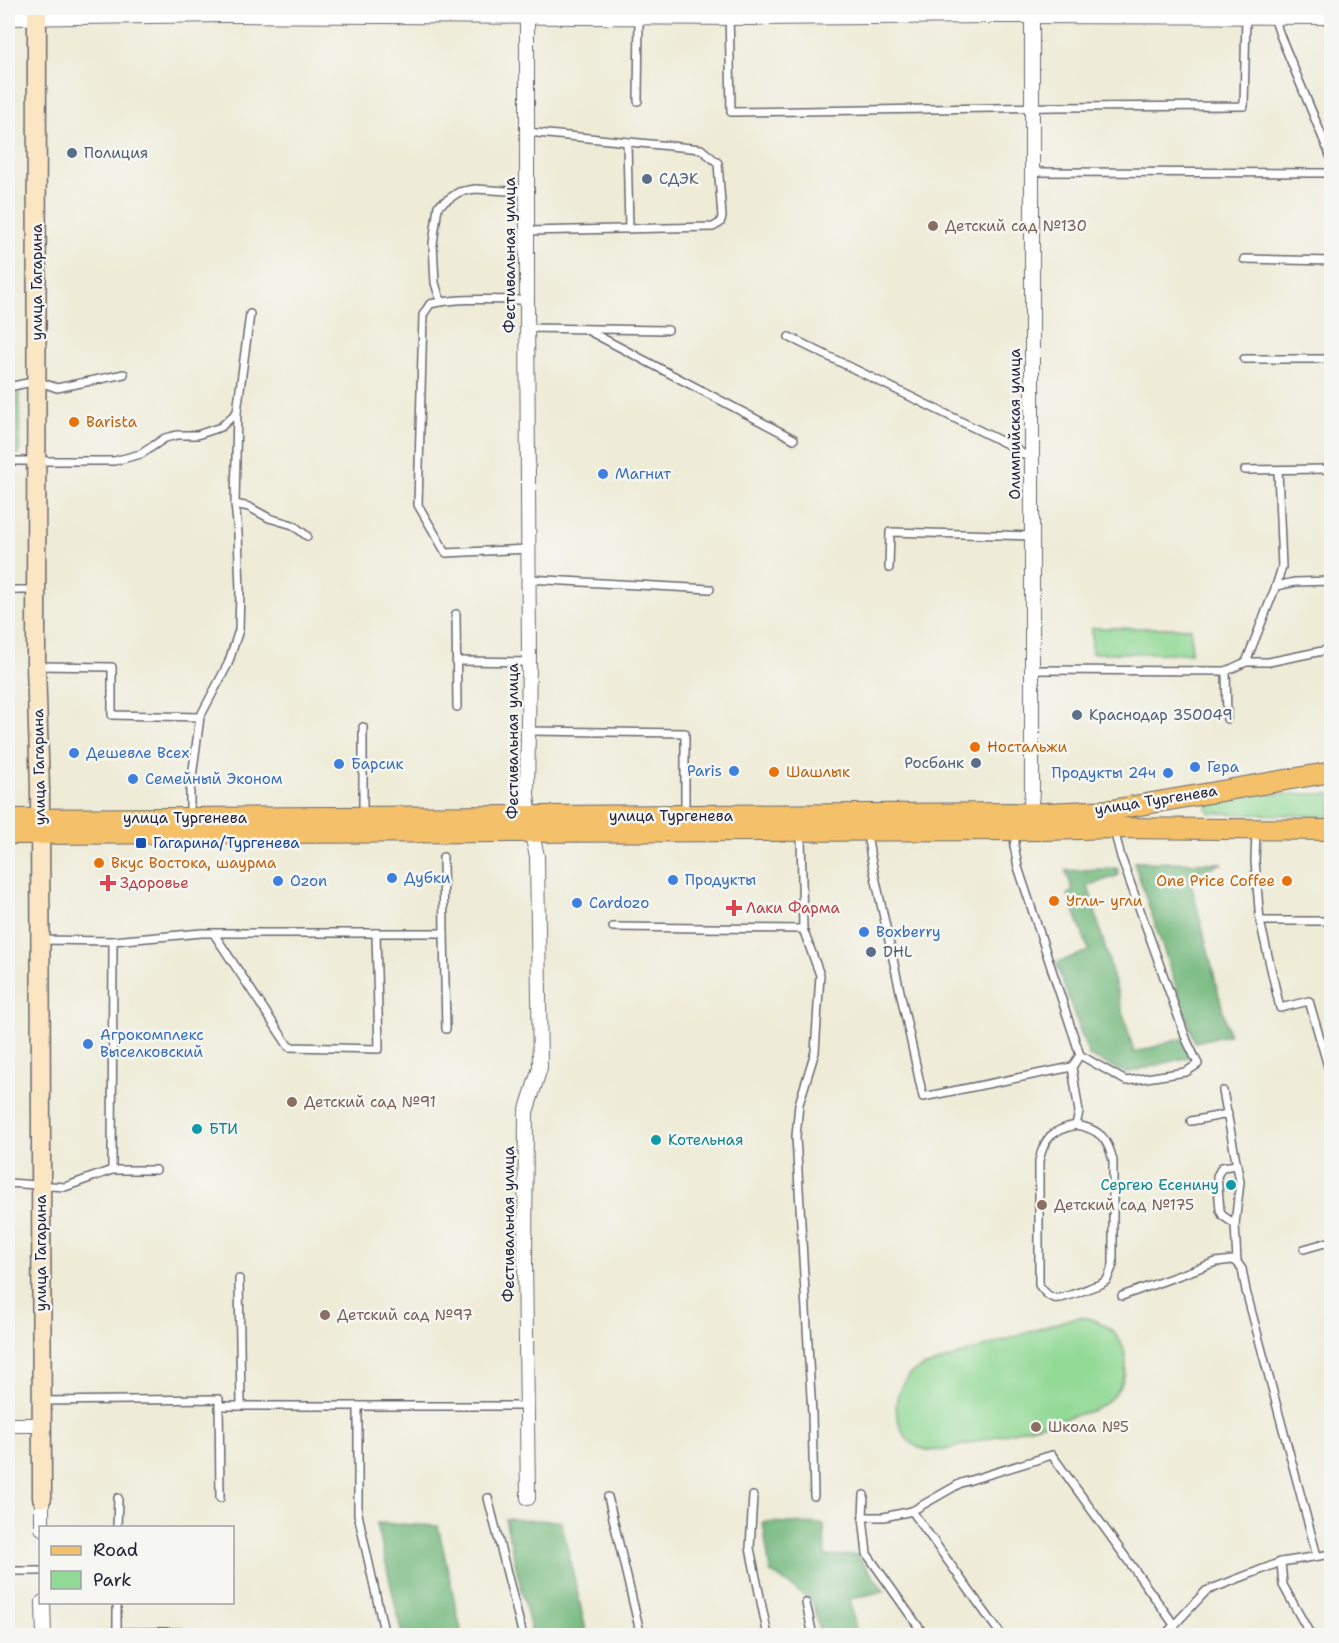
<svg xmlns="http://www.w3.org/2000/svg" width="1339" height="1643" font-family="'Shantell Sans',sans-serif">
<rect width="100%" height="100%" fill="#f6f6f2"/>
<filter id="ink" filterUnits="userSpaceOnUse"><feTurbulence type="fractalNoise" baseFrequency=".0167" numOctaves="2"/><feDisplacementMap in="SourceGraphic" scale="12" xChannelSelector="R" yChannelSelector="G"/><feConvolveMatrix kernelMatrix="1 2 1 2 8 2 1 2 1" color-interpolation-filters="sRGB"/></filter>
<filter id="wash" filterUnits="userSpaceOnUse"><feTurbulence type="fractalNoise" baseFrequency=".008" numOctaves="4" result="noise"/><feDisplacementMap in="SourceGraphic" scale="24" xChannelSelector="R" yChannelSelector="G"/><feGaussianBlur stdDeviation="1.35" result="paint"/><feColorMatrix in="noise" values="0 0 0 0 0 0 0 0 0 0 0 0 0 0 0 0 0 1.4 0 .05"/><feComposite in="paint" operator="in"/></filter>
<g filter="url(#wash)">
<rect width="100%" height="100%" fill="#eeebd6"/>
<g fill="#91d994" stroke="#5a7e68" stroke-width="1.5">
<polygon points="9,393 19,393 19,454 8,454"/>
<rect x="1092" y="628" width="99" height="25"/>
<polygon points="1261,794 1331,794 1331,816 1210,813 1207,809 1208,805 1212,803"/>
<path d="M1080,1317C1136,1323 1142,1390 1091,1411L944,1450C934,1451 925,1451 916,1446C898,1435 891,1406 901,1387C906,1376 915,1370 926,1366L1069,1319Z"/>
</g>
<g fill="#74b97e" stroke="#4b6e5c" stroke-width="1.5">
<polygon points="1134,862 1223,863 1189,875 1229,1035 1195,1042"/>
<polygon points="1117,868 1119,875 1088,886 1134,1053 1187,1037 1193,1056 1126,1073 1089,1056 1056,963 1089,951 1068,894 1073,891 1066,871"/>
<polygon points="505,1519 561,1521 587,1635 532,1635"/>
<polygon points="763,1522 824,1524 825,1556 857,1555 884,1591 850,1599 857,1635 820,1635 813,1602 770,1571"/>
<polygon points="377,1523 438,1526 462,1635 402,1635"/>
</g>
</g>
<g filter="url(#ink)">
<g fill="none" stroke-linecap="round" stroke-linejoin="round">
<g stroke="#696871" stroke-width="10">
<g id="lane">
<polyline points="729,8 731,112 1057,107 1244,106 1246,17"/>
<polyline points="1274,17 1280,35 1332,160"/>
<polyline points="638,101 639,17"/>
<polyline points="627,142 629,229"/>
<polyline points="1032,172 1332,173"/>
<polyline points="527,231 713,227 720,223 722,217 718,163 701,149 527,132"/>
<polyline points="1244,259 1332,261"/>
<path d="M527,300C494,300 462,297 430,304L423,315L418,505L446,553L528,549"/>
<polyline points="441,302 435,283 433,244 438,206 459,192 475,189 527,192"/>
<polyline points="527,328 668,330"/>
<polyline points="585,329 794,439"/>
<polyline points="789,337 1011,446 1032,460"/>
<polyline points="1244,359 1332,359"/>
<polyline points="8,387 37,381 57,388 124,374"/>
<polyline points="237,412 235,504 249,507 269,518 293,525 307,536"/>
<polyline points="8,459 15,461 114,461 141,454 165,438 177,435 197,435 221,427 237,412 250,314"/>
<polyline points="1245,470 1332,469"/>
<polyline points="889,568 890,532 1032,536"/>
<polyline points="528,579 710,589"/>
<polyline points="1276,586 1282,567 1278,470"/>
<polyline points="8,590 35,590"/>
<polyline points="456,614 457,707"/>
<polyline points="457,661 529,662"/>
<polyline points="1246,662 1276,586 1295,582 1332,581"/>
<polyline points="39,666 112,667 112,715 200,717 190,792 190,816"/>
<polyline points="1032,670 1226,671 1246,662 1269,662 1332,649"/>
<polyline points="1226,671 1227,719"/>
<polyline points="200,717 228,664 239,630 240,591 238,533 235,504"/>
<polyline points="528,731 685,733 685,814"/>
<polyline points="363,815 363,727"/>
<polyline points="1256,830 1255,861 1260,921 1332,921"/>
<polyline points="1017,833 1014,845 1018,867 1080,1055 1126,1081 1186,1072 1198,1064 1187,1041 1121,857 1114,830"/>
<polyline points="867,834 871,858 923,1097 1072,1067 1080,1055"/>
<polyline points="1260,921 1280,1008 1309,1001 1332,1080"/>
<polyline points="613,927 803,929 801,834"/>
<polyline points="803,929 820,975 815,1052 799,1104 796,1137 812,1414 814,1496"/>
<polyline points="444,933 446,1029"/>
<polyline points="214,934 289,1047 379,1049 376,933"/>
<polyline points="40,940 113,941 202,933 444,933 443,857"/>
<polyline points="1072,1067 1079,1112 1076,1125"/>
<polyline points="1223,1091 1240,1182 1235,1224 1237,1262"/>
<polyline points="1191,1121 1228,1114"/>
<path d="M1076,1125C1099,1129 1108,1138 1113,1161V1265L1107,1280L1101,1284C1090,1287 1064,1300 1054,1298C1047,1296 1043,1291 1039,1285V1161C1044,1138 1052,1130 1076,1125Z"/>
<polyline points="112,1170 113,941"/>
<polyline points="8,1183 65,1187 112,1170 156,1170"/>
<polyline points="1235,1224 1223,1216 1220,1210 1217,1176 1222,1167 1237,1165"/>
<polyline points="1304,1249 1332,1241"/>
<polyline points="239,1279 241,1406"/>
<polyline points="1122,1296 1216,1262 1232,1260 1237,1262 1242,1269 1246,1291 1317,1556"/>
<polyline points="42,1401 219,1399 220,1498"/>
<polyline points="219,1406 527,1406"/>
<polyline points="358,1406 358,1514 385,1636"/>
<polyline points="864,1495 863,1517 867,1554 925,1636"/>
<polyline points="753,1496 750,1548 768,1636"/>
<polyline points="608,1497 641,1636"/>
<polyline points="488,1498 523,1636"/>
<polyline points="912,1511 1002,1636"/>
<polyline points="863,1517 884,1517 912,1511 961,1483 1052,1455 1175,1626"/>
<polyline points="117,1528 118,1498"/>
<polyline points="8,1571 40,1571"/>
<polyline points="806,1603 813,1636"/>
<polyline points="117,1632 186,1632 186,1636"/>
<polyline points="117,1636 117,1602"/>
<polyline points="1164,1636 1206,1591 1281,1562"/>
<polyline points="1311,1636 1283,1585 1281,1562 1332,1554"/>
</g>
</g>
<g stroke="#696871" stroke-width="16">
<g id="street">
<polyline points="8,18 224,15 750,18 992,16 1332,17"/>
<polyline points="527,18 527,300 529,662 527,794 531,831 537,856 540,1068 526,1112 525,1258 528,1498"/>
<polyline points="1026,820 1030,813 1032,792 1032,16"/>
<polyline points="8,1425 42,1425"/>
<polyline points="42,1498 42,1528"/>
<polyline points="43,1602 44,1636"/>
</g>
</g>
<g stroke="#696871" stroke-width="21">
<polyline id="secondary" points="37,8 36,666 40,789 42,1498"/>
</g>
<g stroke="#696871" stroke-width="22">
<g id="primary">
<polyline points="8,819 1046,813 1111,810 1332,772"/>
<polyline points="8,834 1046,830 1114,828 1332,830"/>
</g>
</g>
<use href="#lane" stroke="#fff" stroke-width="7"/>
<use href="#street" stroke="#fff" stroke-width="14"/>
<use href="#secondary" stroke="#fbe6c3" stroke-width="18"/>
<use href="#primary" stroke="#f4c16a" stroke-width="20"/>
</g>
</g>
<g fill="#5c6f8a" stroke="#f6f6f2" stroke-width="2">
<circle cx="72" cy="153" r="6"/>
<circle cx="647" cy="179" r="6"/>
<circle cx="1077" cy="715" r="6"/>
<circle cx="976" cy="763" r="6"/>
<circle cx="871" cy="952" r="6"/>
</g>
<g fill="#8d6e63" stroke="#f6f6f2" stroke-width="2">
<circle cx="933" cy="226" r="6"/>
<circle cx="292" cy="1102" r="6"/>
<circle cx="1042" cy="1205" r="6"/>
<circle cx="325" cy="1315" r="6"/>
<circle cx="1036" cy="1427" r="6"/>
</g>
<g fill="#e8710a" stroke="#f6f6f2" stroke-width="2">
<circle cx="74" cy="422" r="6"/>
<circle cx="975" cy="747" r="6"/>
<circle cx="774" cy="772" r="6"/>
<circle cx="99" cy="863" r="6"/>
<circle cx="1287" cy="881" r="6"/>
<circle cx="1054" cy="901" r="6"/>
</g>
<g fill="#3f7fe0" stroke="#f6f6f2" stroke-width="2">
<circle cx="603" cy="474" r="6"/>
<circle cx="74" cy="753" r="6"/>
<circle cx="339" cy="764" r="6"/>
<circle cx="1195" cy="767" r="6"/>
<circle cx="734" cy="771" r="6"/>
<circle cx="1168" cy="773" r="6"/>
<circle cx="133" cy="779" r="6"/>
<circle cx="392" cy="878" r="6"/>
<circle cx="673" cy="880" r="6"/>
<circle cx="278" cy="881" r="6"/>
<circle cx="577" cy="903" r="6"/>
<circle cx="864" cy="932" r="6"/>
<circle cx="88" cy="1044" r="6"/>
</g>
<rect fill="#1a4fb4" stroke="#f6f6f2" stroke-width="2" x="135" y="837" width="12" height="12" rx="3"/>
<g fill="#e0444e" stroke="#f6f6f2" stroke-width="2">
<path d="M105 874h6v6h6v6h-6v6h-6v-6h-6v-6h6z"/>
<path d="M731 899h6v6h6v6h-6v6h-6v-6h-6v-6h6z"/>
</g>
<g fill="#0f9aa8" stroke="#f6f6f2" stroke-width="2">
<circle cx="197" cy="1129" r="6"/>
<circle cx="656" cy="1140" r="6"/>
<circle cx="1231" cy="1185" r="6"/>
</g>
<g text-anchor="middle" stroke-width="5" stroke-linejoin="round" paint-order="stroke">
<g font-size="15" fill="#4e5e75" stroke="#f6f6f2" text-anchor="start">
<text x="84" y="158">Полиция</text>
<text x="659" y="184">СДЭК</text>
<text x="1089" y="720">Краснодар 350049</text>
<text x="964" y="768" text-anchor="end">Росбанк</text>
<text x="883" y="957">DHL</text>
</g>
<g font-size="15" fill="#785e54" stroke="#f6f6f2" text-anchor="start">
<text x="945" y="231">Детский сад №130</text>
<text x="304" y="1107">Детский сад №91</text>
<text x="1054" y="1210">Детский сад №175</text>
<text x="337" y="1320">Детский сад №97</text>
<text x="1048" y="1432">Школа №5</text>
</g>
<g font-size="15" fill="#22223b" stroke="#f6f6f2">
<text transform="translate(510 255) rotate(-90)" y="5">Фестивальная улица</text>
<text transform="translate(37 282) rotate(-90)" y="5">улица Гагарина</text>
<text transform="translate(1015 424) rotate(-90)" y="5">Олимпийская улица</text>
<text transform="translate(513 741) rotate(-90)" y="5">Фестивальная улица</text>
<text transform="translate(39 767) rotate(-91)" y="5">улица Гагарина</text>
<text transform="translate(1156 800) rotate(-9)" y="5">улица Тургенева</text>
<text x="671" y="821">улица Тургенева</text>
<text x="185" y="823">улица Тургенева</text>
<text transform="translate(509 1224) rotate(-90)" y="5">Фестивальная улица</text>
<text transform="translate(41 1253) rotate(-90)" y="5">улица Гагарина</text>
</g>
<g font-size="15" fill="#c56008" stroke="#f6f6f2" text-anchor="start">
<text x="86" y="427">Barista</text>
<text x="987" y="752">Ностальжи</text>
<text x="786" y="777">Шашлык</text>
<text x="111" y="868">Вкус Востока, шаурма</text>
<text x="1275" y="886" text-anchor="end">One Price Coffee</text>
<text x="1066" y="906">Угли- угли</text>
</g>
<g font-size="15" fill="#366cbe" stroke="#f6f6f2" text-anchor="start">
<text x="615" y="479">Магнит</text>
<text x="86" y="758">Дешевле Всех</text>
<text x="351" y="769">Барсик</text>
<text x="1207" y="772">Гера</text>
<text x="722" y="776" text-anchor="end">Paris</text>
<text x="1156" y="778" text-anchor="end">Продукты 24ч</text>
<text x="145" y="784">Семейный Эконом</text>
<text x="404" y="883">Дубки</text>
<text x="685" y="885">Продукты</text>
<text x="290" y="886">Ozon</text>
<text x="589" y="908">Cardozo</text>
<text x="876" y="937">Boxberry</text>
<text x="100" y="1040">Агрокомплекс<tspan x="100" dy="17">Выселковский</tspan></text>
</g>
<g font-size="15" fill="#164399" stroke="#f6f6f2" text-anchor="start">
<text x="153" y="848">Гагарина/Тургенева</text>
</g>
<g font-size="15" fill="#be3a42" stroke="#f6f6f2" text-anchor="start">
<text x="120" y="888">Здоровье</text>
<text x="746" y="913">Лаки Фарма</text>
</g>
<g font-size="15" fill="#0d838f" stroke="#f6f6f2" text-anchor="start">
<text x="209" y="1134">БТИ</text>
<text x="668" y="1145">Котельная</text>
<text x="1219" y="1190" text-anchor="end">Сергею Есенину</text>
</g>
</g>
<rect width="1339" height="1643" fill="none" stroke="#f6f6f2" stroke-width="30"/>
<rect x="39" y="1526" width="195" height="78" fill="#f6f6f2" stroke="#a1a1a9" stroke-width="1.5"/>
<rect x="51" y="1546" width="30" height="9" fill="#f4c16a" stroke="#a1a1a9" stroke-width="1.5"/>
<text x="93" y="1556" font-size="18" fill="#22223b">Road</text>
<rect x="51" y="1571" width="30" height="18" fill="#91d994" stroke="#a1a1a9" stroke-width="1.5"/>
<text x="93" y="1586" font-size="18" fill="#22223b">Park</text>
</svg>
